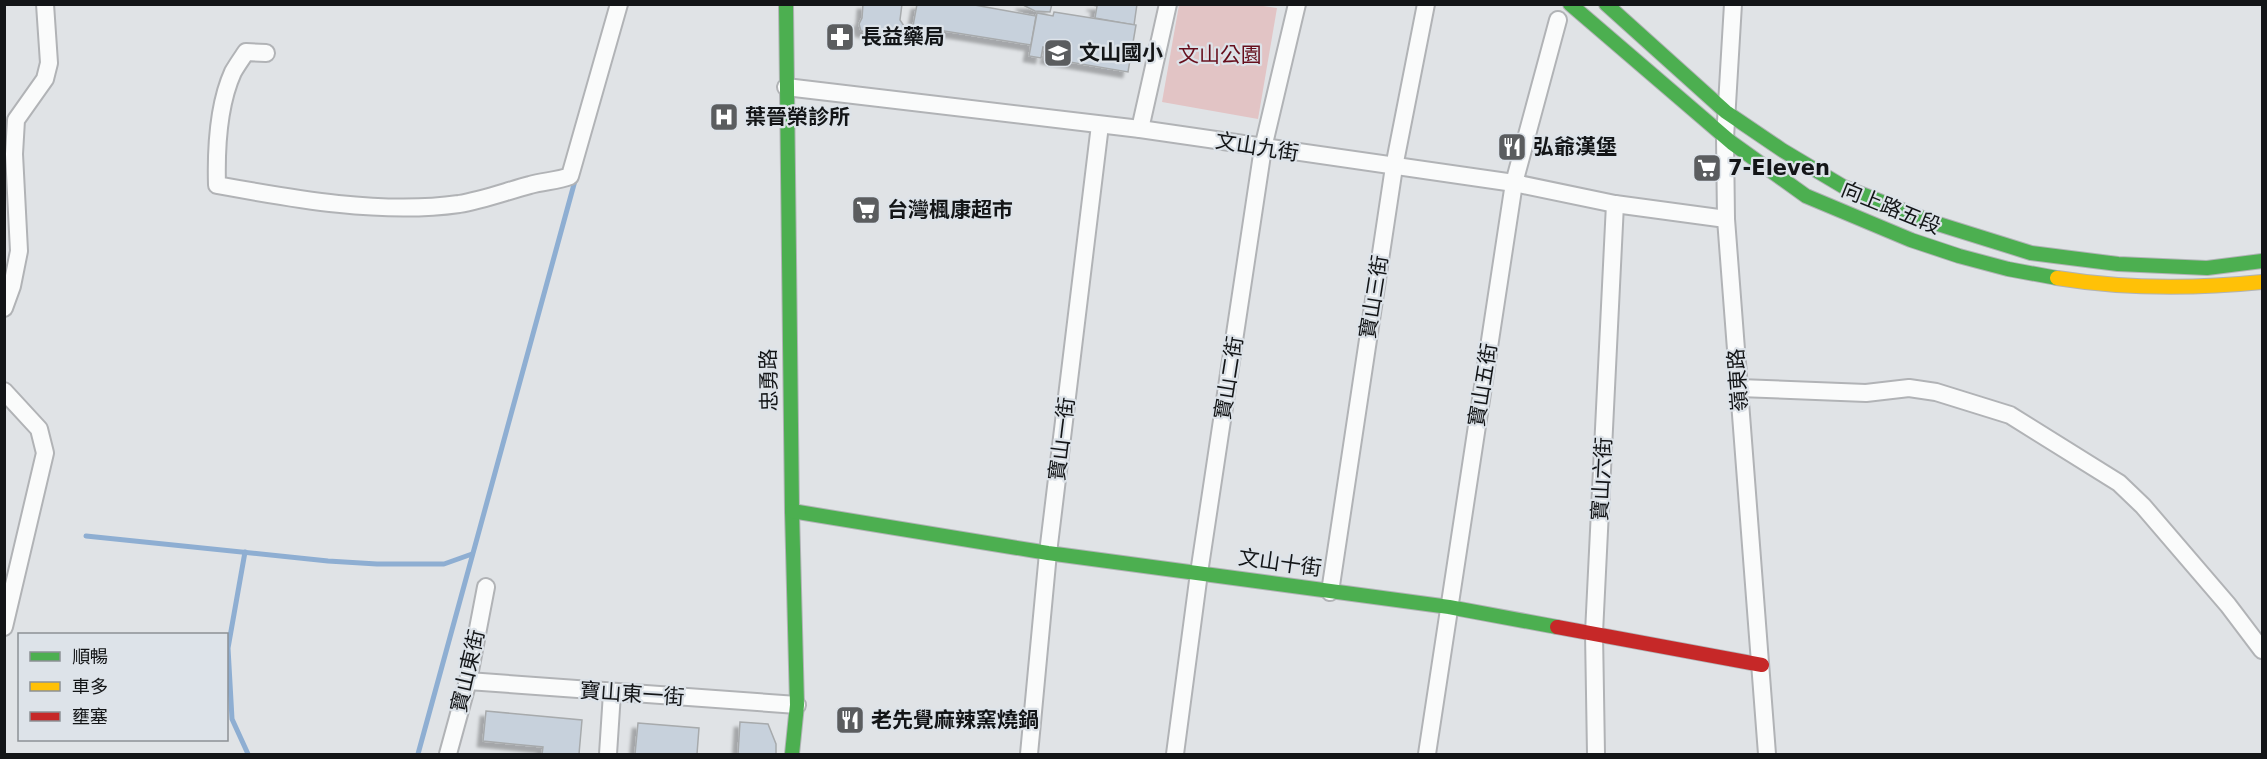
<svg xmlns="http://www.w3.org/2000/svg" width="2267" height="759" font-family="'DejaVu Sans','Noto Sans TC',sans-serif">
<defs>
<filter id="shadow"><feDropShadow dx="-5.5" dy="5.5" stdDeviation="1.5" flood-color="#0004"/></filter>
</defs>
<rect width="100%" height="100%" fill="#e0e3e6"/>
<polygon fill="#e2c4c5" points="1256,5 1277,8 1258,119 1162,102 1179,5"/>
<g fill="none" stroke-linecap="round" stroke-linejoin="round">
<g stroke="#8eaed2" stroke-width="5">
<polyline points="86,536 328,561 377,564 444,564 472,554"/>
<polyline points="245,552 228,648 232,719 248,754"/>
<polyline points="418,754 576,177"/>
</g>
</g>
<g fill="#c7d1dc" stroke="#a7aaac" stroke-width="1.5" filter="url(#shadow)">
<polygon points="863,4 902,4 900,20 904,26 902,38 861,31 859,24 862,18"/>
<polygon points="917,4 969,4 1036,16 1031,45 913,26"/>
<polygon points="1021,4 1052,4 1050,12 1035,11"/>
<polygon points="1137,4 1134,25 1095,18 1097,6 1092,5"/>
<polygon points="1054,12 1136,25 1128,72 1046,58 1048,48 1043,47 1041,58 1029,56 1037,13 1053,16"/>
<polygon points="486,711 582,720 579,754 542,754 543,747 483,741"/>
<polygon points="740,722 768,724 776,744 776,754 738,754"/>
<polygon points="638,723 699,728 697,754 635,754"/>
</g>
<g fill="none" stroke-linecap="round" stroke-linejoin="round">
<g stroke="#b1b3b6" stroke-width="20">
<g id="street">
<polyline points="1733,4 1725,138 1726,219 1767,754"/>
<path d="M266,53L246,52C242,58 237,65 233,72C218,105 216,149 217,185C294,199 382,215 459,204C483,200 507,191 530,185C543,181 558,181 570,176L619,4"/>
<polyline points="786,87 1140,129 1514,183 1615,204 1726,219"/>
<polyline points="1140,129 1168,4"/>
<polyline points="4,308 12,286 19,251 14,154 16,120 45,79 49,63 45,4"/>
<polyline points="1739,388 1866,393 1909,388 1936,392 2010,415 2119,483 2143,506 2228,605 2262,650"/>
<polyline points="4,391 39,429 45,453 4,627"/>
<polyline points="1330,592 1394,167 1426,4"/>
<polyline points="468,681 797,705"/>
<polyline points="448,754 468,681 486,587"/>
<polyline points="608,754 612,693"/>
<polyline points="1029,754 1048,553 1100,125"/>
<polyline points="1175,754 1199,573 1263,148 1297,4"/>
<polyline points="1427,754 1514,183 1558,20"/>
<polyline points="1596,754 1594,633 1615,204"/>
</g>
</g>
<g stroke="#b1b3b6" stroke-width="16">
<g id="fast">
<polyline points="786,4 792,511 797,705 792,754"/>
<polyline points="1570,4 1732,143 1806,196 1911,240 1959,256 2008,269 2057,278"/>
<polyline points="1606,4 1726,112 1782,150 1844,187 1935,223 2031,253 2118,264 2207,268 2262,261"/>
<polyline points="792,511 1048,553 1449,607 1557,627"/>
</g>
</g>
<g stroke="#b1b3b6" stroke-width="16">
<path id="slow" d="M2057,278C2125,289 2193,289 2262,282"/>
</g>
<g stroke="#b1b3b6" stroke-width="16">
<polyline id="jam" points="1557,627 1762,665"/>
</g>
<use href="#street" stroke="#fafbfb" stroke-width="16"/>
<use href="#fast" stroke="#4caf50" stroke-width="14"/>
<use href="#slow" stroke="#ffc107" stroke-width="14"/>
<use href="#jam" stroke="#c62828" stroke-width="14"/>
</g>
<defs>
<g id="pharmacy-square" transform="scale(1.5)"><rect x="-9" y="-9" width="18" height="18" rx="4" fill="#5b5d5f" stroke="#dde3e9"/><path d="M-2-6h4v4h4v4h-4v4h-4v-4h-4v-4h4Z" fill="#fff"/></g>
<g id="school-square" transform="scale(1.5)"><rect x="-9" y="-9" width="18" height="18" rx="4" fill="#5b5d5f" stroke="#dde3e9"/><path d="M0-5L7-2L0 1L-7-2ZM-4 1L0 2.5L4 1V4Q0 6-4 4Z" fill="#fff"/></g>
<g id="hospital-square" transform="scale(1.5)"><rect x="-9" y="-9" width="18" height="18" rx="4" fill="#5b5d5f" stroke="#dde3e9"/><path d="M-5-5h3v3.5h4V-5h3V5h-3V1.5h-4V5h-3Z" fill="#fff"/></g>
<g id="restaurant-square" transform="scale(1.5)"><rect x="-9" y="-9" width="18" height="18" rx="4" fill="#5b5d5f" stroke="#dde3e9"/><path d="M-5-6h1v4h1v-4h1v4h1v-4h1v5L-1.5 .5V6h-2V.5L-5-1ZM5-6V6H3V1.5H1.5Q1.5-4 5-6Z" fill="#fff"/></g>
<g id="supermarket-square" transform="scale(1.5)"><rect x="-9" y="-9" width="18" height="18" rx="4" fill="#5b5d5f" stroke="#dde3e9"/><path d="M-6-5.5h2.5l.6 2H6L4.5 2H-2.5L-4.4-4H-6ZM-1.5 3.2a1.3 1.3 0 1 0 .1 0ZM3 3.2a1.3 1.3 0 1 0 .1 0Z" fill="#fff"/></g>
</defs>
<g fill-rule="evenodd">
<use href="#pharmacy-square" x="840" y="37"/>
<use href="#school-square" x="1058" y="53"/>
<use href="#hospital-square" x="724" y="117"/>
<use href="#restaurant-square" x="1512" y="147"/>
<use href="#supermarket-square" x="1707" y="168"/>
<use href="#supermarket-square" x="866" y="210"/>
<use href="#restaurant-square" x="850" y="720"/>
</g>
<g text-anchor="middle" stroke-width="4.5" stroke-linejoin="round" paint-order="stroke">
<g font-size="21" font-weight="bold" fill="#131517" stroke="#dde3e9" text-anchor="start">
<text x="861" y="44">長益藥局</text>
<text x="1079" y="60">文山國小</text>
<text x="745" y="124">葉晉榮診所</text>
<text x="1533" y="154">弘爺漢堡</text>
<text x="1728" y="175">7-Eleven</text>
<text x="887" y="217">台灣楓康超市</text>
<text x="871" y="727">老先覺麻辣窯燒鍋</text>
</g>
<g font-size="21" fill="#660e1c" stroke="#dde3e9">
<text x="1220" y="62">文山公園</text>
</g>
<g font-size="21" fill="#131517" stroke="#dde3e9">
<text transform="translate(1257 147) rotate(9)" y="7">文山九街</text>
<text transform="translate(1891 208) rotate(22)" y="7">向上路五段</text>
<text transform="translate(1374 297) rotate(-81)" y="7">寶山三街</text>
<text transform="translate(1229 378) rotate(-81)" y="7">寶山二街</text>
<text transform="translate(769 380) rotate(-91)" y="7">忠勇路</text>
<text transform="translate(1738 380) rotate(-94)" y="7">嶺東路</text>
<text transform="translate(1483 385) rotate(-81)" y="7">寶山五街</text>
<text transform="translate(1062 439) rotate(-83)" y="7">寶山一街</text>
<text transform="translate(1602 479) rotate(-87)" y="7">寶山六街</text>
<text transform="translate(1280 563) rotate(8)" y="7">文山十街</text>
<text transform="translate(468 671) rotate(-77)" y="7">寶山東街</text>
<text transform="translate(632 694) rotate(4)" y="7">寶山東一街</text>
</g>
</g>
<rect width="2267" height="759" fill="none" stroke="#131517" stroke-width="12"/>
<rect x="18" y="633" width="210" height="108" fill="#dde3e9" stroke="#8c9195" stroke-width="1.5"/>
<rect x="30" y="652" width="30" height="9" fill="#4caf50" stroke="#8c9195" stroke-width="1.5"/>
<text x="72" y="663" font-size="18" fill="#131517">順暢</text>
<rect x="30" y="682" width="30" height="9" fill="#ffc107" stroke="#8c9195" stroke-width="1.5"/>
<text x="72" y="693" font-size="18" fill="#131517">車多</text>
<rect x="30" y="712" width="30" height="9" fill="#c62828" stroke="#8c9195" stroke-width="1.5"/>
<text x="72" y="723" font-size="18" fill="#131517">壅塞</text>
</svg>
